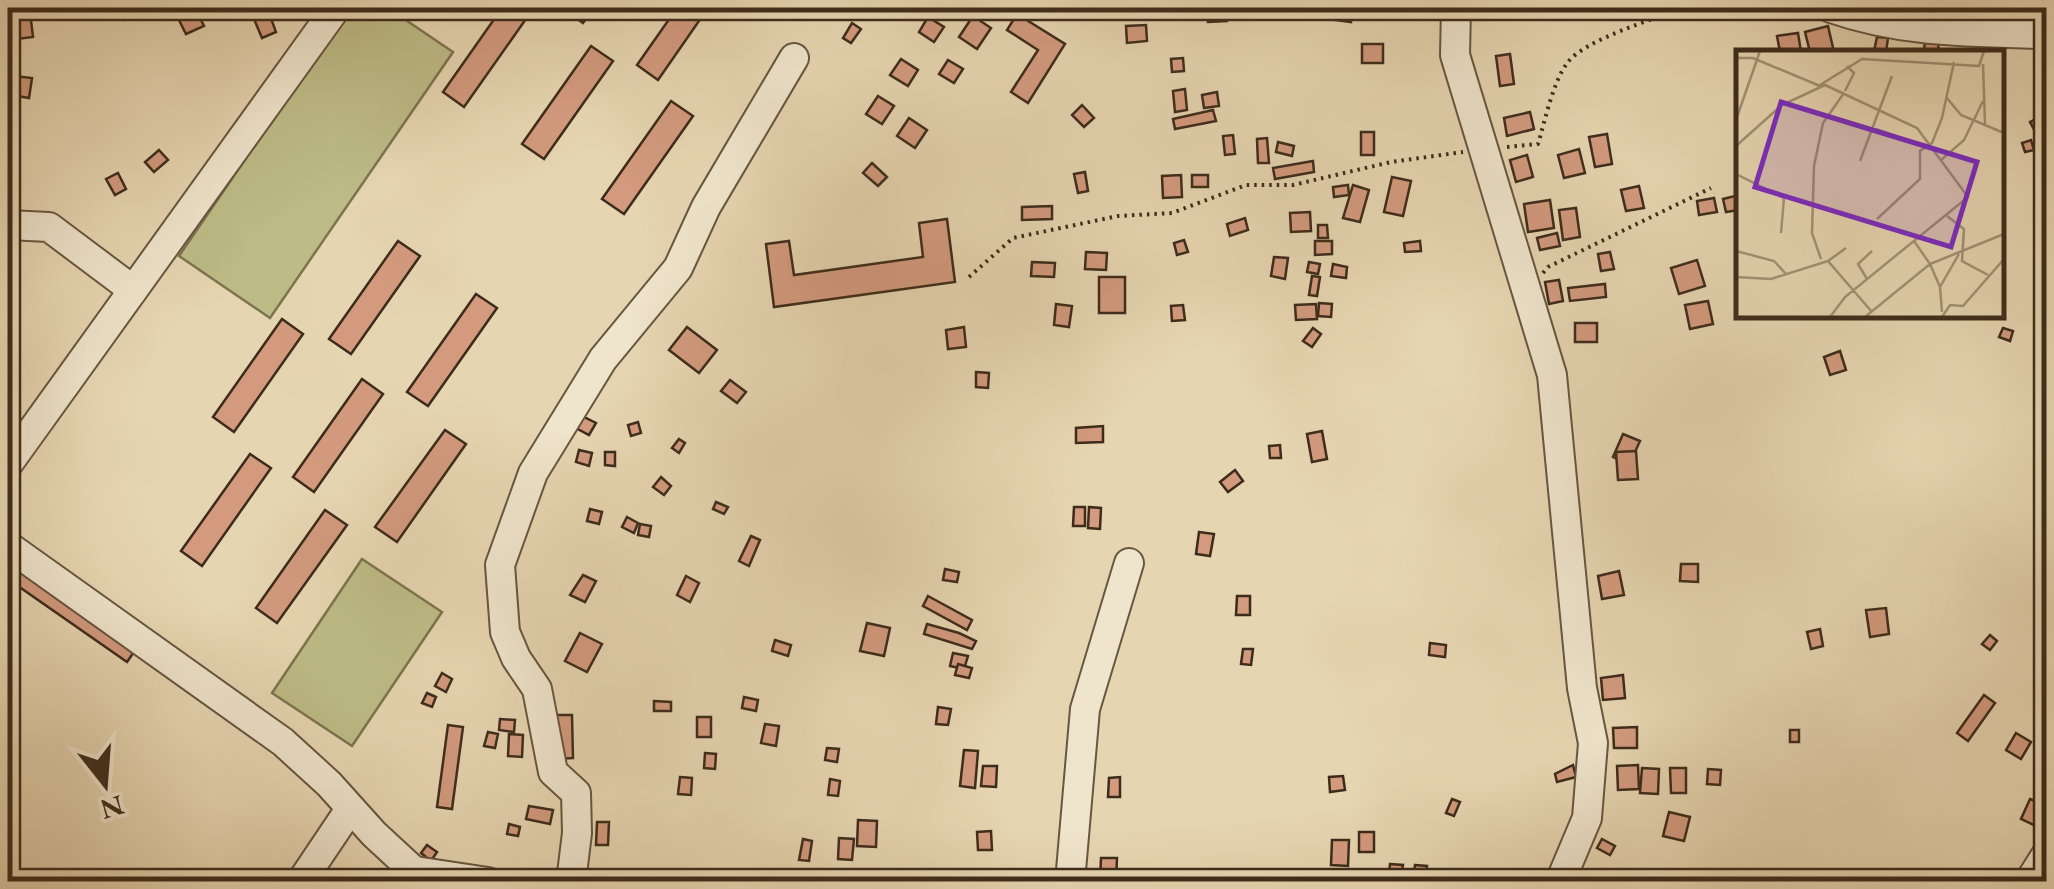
<svg xmlns="http://www.w3.org/2000/svg" width="2054" height="889" font-family="'EB Garamond',serif">
<rect width="100%" height="100%" fill="#e6d5b1"/>
<filter id="stains"><feTurbulence type="fractalNoise" baseFrequency=".002" numOctaves="4"/><feColorMatrix values="0 0 0 0 .2 0 0 0 0 .09 0 0 0 0 .02 0 0 0 .5 -.17"/></filter>
<radialGradient id="worn" r=".72"><stop offset=".6" stop-color="#630" stop-opacity="0"/><stop offset="1" stop-color="#630" stop-opacity=".3"/></radialGradient>
<g fill="#bdbb86" stroke="#7d7450" stroke-width="2.5">
<polygon points="349,8 388,8 453,52 270,318 179,256"/>
<polygon points="362,559 442,612 352,746 272,693"/>
</g>
<g fill="#d39a7e" stroke="#3d2c1b" stroke-width="2.5">
<polygon points="119,8 139,8 142,13 124,20"/>
<polygon points="195,8 204,26 186,34 177,16"/>
<polygon points="502,8 533,9 464,107 443,92"/>
<polygon points="562,8 594,8 583,23"/>
<polygon points="677,8 708,8 658,80 637,65"/>
<polygon points="1208,8 1228,8 1227,21 1208,22"/>
<polygon points="1279,8 1297,8 1298,14 1280,16"/>
<polygon points="1336,8 1352,8 1351,22 1335,20"/>
<polygon points="2014,8 2036,8 2034,18 2013,14"/>
<polygon points="30,12 33,37 8,40 8,15"/>
<polygon points="269,13 276,32 262,38 254,19"/>
<polygon points="1017,14 1065,44 1028,103 1011,92 1038,50 1007,30"/>
<polygon points="973,16 991,28 977,49 959,37"/>
<polygon points="928,17 944,27 934,42 919,32"/>
<polygon points="852,23 861,29 851,43 843,38"/>
<polygon points="1146,25 1147,41 1127,43 1126,26"/>
<polygon points="1828,26 1834,52 1810,52 1805,32"/>
<polygon points="1798,33 1801,52 1780,52 1777,36"/>
<polygon points="1877,37 1888,38 1886,52 1874,51"/>
<polygon points="1925,39 1939,40 1938,52 1924,52"/>
<rect x="1362" y="44" width="21" height="19"/>
<polygon points="591,46 613,61 544,159 522,144"/>
<polygon points="1510,54 1514,84 1500,86 1496,56"/>
<polygon points="1183,58 1184,71 1172,72 1171,59"/>
<polygon points="901,59 918,70 908,86 890,75"/>
<polygon points="948,60 963,69 954,83 939,74"/>
<polygon points="14,76 32,78 29,98 11,95"/>
<polygon points="1185,89 1187,110 1175,112 1173,91"/>
<polygon points="1217,92 1219,106 1204,108 1202,95"/>
<polygon points="878,96 894,106 882,124 866,114"/>
<polygon points="671,101 693,116 624,214 602,199"/>
<polygon points="1082,105 1094,118 1084,127 1072,115"/>
<polygon points="1213,110 1216,121 1175,129 1173,119"/>
<polygon points="1530,112 1534,129 1507,136 1504,118"/>
<polygon points="2046,114 2046,149 2045,150 2030,122"/>
<polygon points="909,118 927,130 915,148 897,136"/>
<rect x="1361" y="132" width="13" height="23"/>
<polygon points="1607,134 1612,164 1595,167 1589,137"/>
<polygon points="1233,135 1235,154 1225,155 1223,136"/>
<polygon points="1267,138 1269,163 1258,163 1257,139"/>
<polygon points="2031,140 2034,150 2025,152 2022,143"/>
<polygon points="1278,142 1294,146 1292,156 1276,152"/>
<polygon points="1579,149 1585,173 1564,178 1558,155"/>
<polygon points="159,150 168,160 154,172 145,162"/>
<polygon points="1527,155 1533,177 1516,182 1510,160"/>
<polygon points="1313,161 1314,172 1275,179 1273,168"/>
<polygon points="872,163 887,177 878,186 863,173"/>
<polygon points="1085,172 1088,191 1078,193 1074,174"/>
<polygon points="118,173 126,189 115,195 106,179"/>
<polygon points="1181,175 1182,197 1163,198 1162,176"/>
<rect x="1192" y="175" width="16" height="12"/>
<polygon points="1392,177 1411,181 1403,216 1384,212"/>
<polygon points="1348,185 1349,195 1334,197 1333,187"/>
<polygon points="1353,185 1369,190 1360,222 1343,218"/>
<polygon points="1639,186 1644,208 1626,211 1621,190"/>
<polygon points="1739,195 1739,210 1726,212 1723,199"/>
<polygon points="1714,198 1717,212 1699,215 1697,201"/>
<polygon points="1550,200 1554,228 1528,232 1524,204"/>
<polygon points="1052,206 1052,219 1022,220 1022,207"/>
<polygon points="1576,208 1580,237 1563,240 1559,210"/>
<polygon points="1310,212 1311,231 1291,232 1290,213"/>
<polygon points="1245,218 1248,230 1230,236 1227,224"/>
<polygon points="947,219 955,282 774,307 766,244 789,241 794,275 923,257 919,223"/>
<polygon points="1318,225 1327,225 1328,238 1318,238"/>
<polygon points="1557,233 1560,246 1540,250 1537,238"/>
<polygon points="1184,240 1188,252 1177,255 1174,243"/>
<polygon points="398,241 420,256 351,354 329,339"/>
<polygon points="1315,241 1332,241 1332,254 1315,255"/>
<polygon points="1420,241 1421,251 1405,252 1404,243"/>
<polygon points="1086,252 1107,253 1106,270 1085,269"/>
<polygon points="1610,252 1614,269 1601,271 1598,254"/>
<polygon points="1274,257 1288,258 1285,279 1271,276"/>
<polygon points="1697,260 1705,286 1679,294 1671,268"/>
<polygon points="1032,262 1055,263 1054,277 1031,276"/>
<polygon points="1309,262 1320,264 1318,274 1307,272"/>
<polygon points="1333,264 1347,267 1346,278 1331,276"/>
<polygon points="1312,276 1320,277 1317,296 1309,295"/>
<rect x="1099" y="277" width="26" height="36"/>
<polygon points="1559,280 1563,301 1549,304 1545,282"/>
<polygon points="1605,284 1606,297 1570,301 1568,288"/>
<polygon points="476,294 497,308 428,406 407,392"/>
<polygon points="1708,301 1713,324 1690,329 1685,305"/>
<polygon points="1319,303 1332,304 1331,317 1318,316"/>
<polygon points="1056,304 1072,306 1069,327 1054,325"/>
<polygon points="1316,304 1317,319 1296,320 1295,305"/>
<polygon points="1183,305 1185,320 1172,321 1171,306"/>
<polygon points="282,319 303,334 234,432 213,417"/>
<rect x="1575" y="323" width="22" height="19"/>
<polygon points="687,327 717,350 699,373 669,350"/>
<polygon points="964,327 966,347 948,349 946,330"/>
<polygon points="1313,328 1321,334 1312,347 1303,341"/>
<polygon points="2003,328 2013,331 2010,341 1999,337"/>
<polygon points="1840,351 1846,370 1830,375 1824,357"/>
<polygon points="976,372 989,373 988,388 976,387"/>
<polygon points="362,379 383,394 314,492 293,477"/>
<polygon points="730,380 746,392 737,403 721,391"/>
<polygon points="580,415 596,423 589,435 574,427"/>
<polygon points="638,422 641,433 631,436 628,425"/>
<polygon points="1103,426 1103,442 1076,443 1076,428"/>
<polygon points="445,430 466,444 397,542 375,527"/>
<polygon points="1322,431 1327,459 1312,462 1307,434"/>
<polygon points="1623,434 1640,441 1629,465 1613,457"/>
<polygon points="679,439 685,443 679,453 672,448"/>
<polygon points="1280,445 1281,458 1270,458 1269,446"/>
<polygon points="579,450 592,453 589,466 576,462"/>
<polygon points="1636,451 1638,479 1618,480 1616,452"/>
<polygon points="605,452 615,452 615,466 605,465"/>
<polygon points="250,454 271,468 202,566 181,551"/>
<polygon points="1235,470 1243,481 1228,492 1220,482"/>
<polygon points="661,477 671,486 664,495 653,487"/>
<polygon points="716,502 728,507 724,514 713,509"/>
<polygon points="1074,507 1085,507 1085,526 1073,526"/>
<polygon points="1089,507 1101,508 1100,529 1088,528"/>
<polygon points="590,509 602,512 599,524 587,521"/>
<polygon points="325,510 347,525 277,623 256,608"/>
<polygon points="627,517 638,523 634,533 622,527"/>
<polygon points="640,524 651,526 649,537 638,535"/>
<polygon points="1199,532 1214,534 1210,556 1196,554"/>
<polygon points="751,536 760,540 749,566 739,561"/>
<polygon points="8,560 136,649 127,662 8,579"/>
<polygon points="1681,564 1698,564 1698,582 1680,581"/>
<polygon points="945,569 959,572 957,582 943,580"/>
<polygon points="1619,571 1624,595 1602,599 1598,576"/>
<polygon points="583,575 596,581 585,602 570,595"/>
<polygon points="686,576 699,583 690,602 677,595"/>
<polygon points="928,596 972,620 967,630 923,606"/>
<polygon points="1237,596 1250,596 1250,615 1236,615"/>
<polygon points="1886,608 1889,634 1870,637 1866,610"/>
<polygon points="867,623 890,628 884,656 860,651"/>
<polygon points="927,624 959,633 976,641 972,649 924,634"/>
<polygon points="1820,629 1823,646 1811,649 1807,632"/>
<polygon points="580,633 602,644 587,672 565,661"/>
<polygon points="1990,635 1997,641 1990,650 1982,644"/>
<polygon points="775,640 791,645 788,656 772,651"/>
<polygon points="1430,643 1446,645 1445,657 1429,655"/>
<polygon points="1243,649 1253,649 1251,665 1241,664"/>
<polygon points="953,653 968,656 964,669 950,666"/>
<polygon points="958,664 972,668 969,678 955,675"/>
<polygon points="442,673 452,679 446,692 435,686"/>
<polygon points="1623,675 1625,698 1603,700 1601,678"/>
<polygon points="427,693 436,697 432,707 422,703"/>
<polygon points="1984,695 1995,703 1968,741 1957,733"/>
<polygon points="744,697 758,700 756,711 742,708"/>
<polygon points="654,701 671,702 671,711 654,711"/>
<polygon points="938,707 951,709 948,725 936,724"/>
<polygon points="554,715 572,715 573,758 555,759"/>
<rect x="697" y="717" width="14" height="20"/>
<polygon points="500,719 515,720 514,732 499,730"/>
<polygon points="765,724 779,726 776,746 761,743"/>
<polygon points="448,725 463,727 452,809 437,807"/>
<polygon points="1637,727 1637,748 1614,748 1613,728"/>
<rect x="1790" y="730" width="9" height="12"/>
<polygon points="488,732 498,734 495,748 484,746"/>
<polygon points="2016,733 2031,742 2021,759 2006,750"/>
<polygon points="509,734 523,735 522,757 508,756"/>
<polygon points="827,748 839,749 837,762 825,760"/>
<polygon points="964,750 978,751 975,788 960,786"/>
<polygon points="705,753 716,754 715,769 704,768"/>
<polygon points="1573,765 1576,777 1557,782 1555,774"/>
<polygon points="1638,765 1639,789 1618,790 1617,766"/>
<polygon points="983,766 997,766 996,787 981,786"/>
<polygon points="1642,768 1659,769 1658,794 1640,793"/>
<polygon points="1670,768 1686,768 1686,793 1671,793"/>
<polygon points="1708,769 1721,770 1720,785 1707,784"/>
<polygon points="1343,776 1345,790 1330,792 1329,777"/>
<polygon points="680,777 692,778 691,795 678,794"/>
<polygon points="1120,777 1120,797 1108,797 1109,778"/>
<polygon points="830,779 840,781 838,796 828,795"/>
<polygon points="1452,799 1460,802 1454,816 1446,813"/>
<polygon points="2030,799 2045,805 2036,826 2021,819"/>
<polygon points="529,806 553,810 550,824 526,819"/>
<polygon points="1669,812 1690,817 1684,841 1663,836"/>
<polygon points="858,820 877,821 876,847 857,846"/>
<polygon points="597,822 609,822 608,845 596,845"/>
<polygon points="509,824 520,827 518,836 507,834"/>
<polygon points="991,831 992,850 978,850 977,832"/>
<rect x="1359" y="832" width="15" height="20"/>
<polygon points="839,838 854,839 852,860 838,859"/>
<polygon points="803,839 812,841 809,861 799,860"/>
<polygon points="1602,839 1615,846 1610,855 1597,848"/>
<polygon points="1332,840 1349,840 1348,866 1331,865"/>
<polygon points="427,845 437,852 431,861 421,853"/>
<polygon points="1101,858 1117,858 1116,882 1100,882"/>
<polygon points="1390,864 1403,865 1400,882 1388,882"/>
<polygon points="1415,865 1427,866 1424,882 1412,882"/>
<polygon points="360,873 374,875 373,882 358,882"/>
</g>
<g fill="none" stroke-linecap="round" stroke-linejoin="round">
<g stroke="#675640" stroke-width="32">
<g id="minor">
<polyline points="1456,8 1455,55 1552,375 1582,688 1593,743 1587,818 1560,882"/>
<path d="M1831,8C1902,33 1972,32 2046,34"/>
<polyline points="8,225 49,227 133,290"/>
<polyline points="8,464 336,8"/>
<polyline points="8,546 283,742 329,784 374,834 414,871 433,882"/>
<polyline points="415,871 488,882"/>
<polyline points="301,882 350,809"/>
<polyline points="571,882 577,833 576,793 553,772 537,689 516,658 505,632 500,565 533,473 603,359 678,268 706,207 794,58"/>
<polyline points="1070,882 1085,709 1129,563"/>
<polyline points="2029,882 2046,855"/>
</g>
</g>
<g stroke="#3d2c1b" stroke-width="4" stroke-dasharray="2.5 5" stroke-linecap="butt">
<path d="M1507,147L1538,144C1545,121 1553,81 1568,62C1586,39 1653,20 1681,8"/>
<polyline points="1543,273 1548,267 1711,188"/>
<polyline points="969,277 1013,238 1118,216 1172,213 1246,185 1293,185 1391,162 1463,152"/>
</g>
<use href="#minor" stroke="#efe4cc" stroke-width="28"/>
</g>
<g transform="translate(1736 50)">
<rect width="268" height="268" fill="#e6d5b1"/>
<path fill="none" stroke="#a29175" stroke-width="2.5" d="M0,8H17L84,36M247,14L249,74M84,35L126,9L243,16L248,1M109,41L118,23L111,16M211,48L225,65L268,83M0,70L24,1M140,79L187,96M0,96L46,55L89,35L181,78L232,147L109,247L94,267M205,110L228,90L247,51M124,111L156,26M0,124L48,148L45,183M211,166L228,179L226,211L252,225M141,169L184,129V101L196,93L206,68L218,12M110,198L92,211L136,262M0,201L38,211L51,225M85,209L76,183L78,116L87,73L108,43M0,227L35,229L92,211M131,229L122,214L136,201M204,237L194,214L268,184M206,262L204,237L223,204M129,267L194,214L178,191M206,267L214,255L227,256L268,209"/>
<path fill="#7b2cbf" fill-opacity="0.15" stroke="#7b2cbf" stroke-width="5" d="M45,52L241,112L215,197L19,137Z"/>
<rect width="268" height="268" fill="none" stroke="#3d2c1b" stroke-width="5"/>
</g>
<rect width="2054" height="889" fill="none" stroke="#e6d5b1" stroke-width="40"/>
<rect x="10" y="10" width="2034" height="869" fill="none" stroke="#3d2c1b" stroke-width="5"/>
<rect x="20" y="20" width="2014" height="849" fill="none" stroke="#3d2c1b" stroke-width="2.5"/>
<g transform="translate(105 784) rotate(163)" stroke="#efe4cc" stroke-width="8" paint-order="stroke">
<path d="M0-8L18 38L0 25L-18 38Z" fill="#3d2c1b"/>
<text y="-15" font-size="28" font-weight="bold" text-anchor="middle" fill="#3d2c1b">N</text>
</g>
<rect width="100%" height="100%" filter="url(#stains)"/>
<rect width="100%" height="100%" fill="url(#worn)"/>
</svg>
